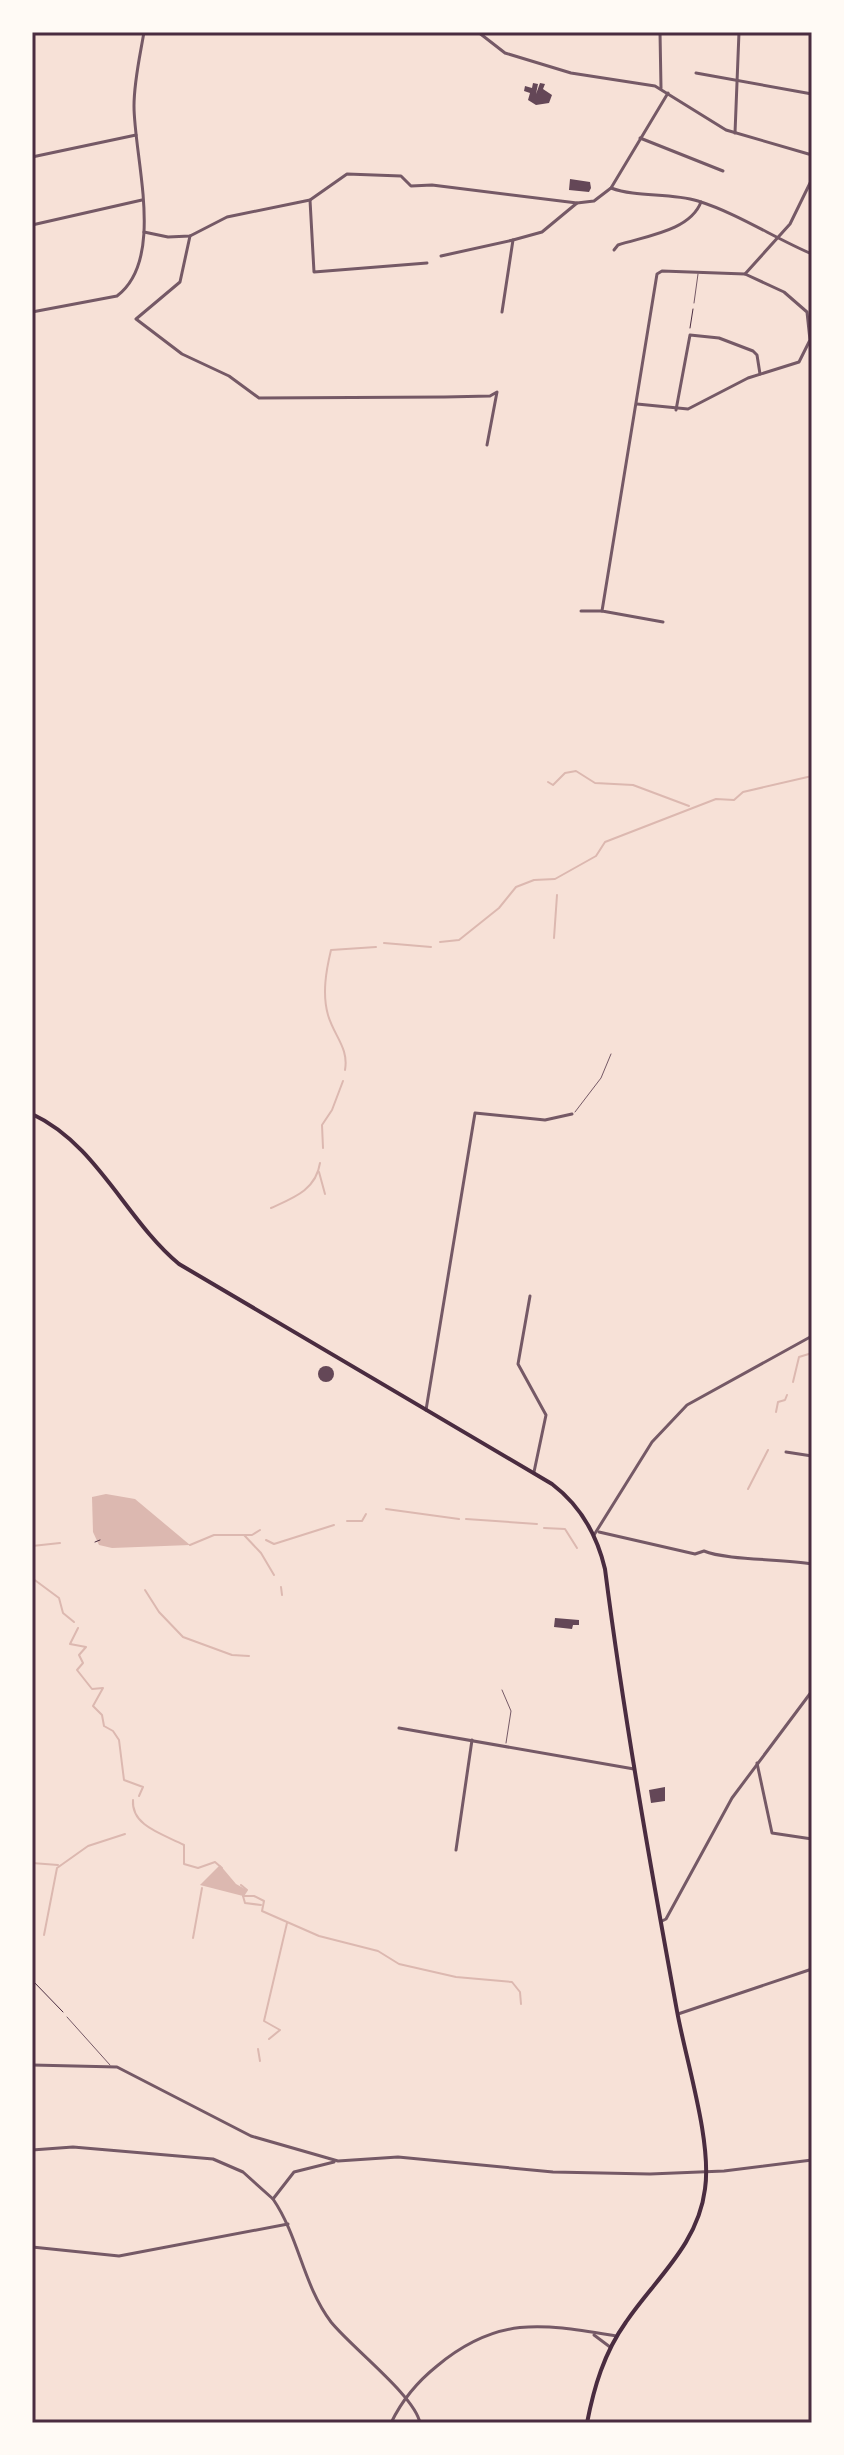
<svg xmlns="http://www.w3.org/2000/svg" width="844" height="2455" font-family="Montserrat,sans-serif">
<rect width="100%" height="100%" fill="#f7e1d7"/>
<g fill="#dcb8b0">
<polygon points="106,1494 135,1499 190,1545 112,1548 99,1545 93,1532 92,1497"/>
<polygon points="220,1865 236,1884 247,1890 243,1896 200,1885"/>
</g>
<g fill="none" stroke-linecap="round" stroke-linejoin="round">
<g stroke="#dcb8b0" stroke-width="2">
<polyline points="548,782 553,785 565,773 576,771 595,783 633,785 689,806"/>
<polyline points="554,938 557,895"/>
<polyline points="440,942 459,940 499,908 516,887 534,880 555,879 596,856 605,842 716,799 734,800 743,792 812,776"/>
<polyline points="384,943 431,947"/>
<path d="M345,1070C349,1048 334,1036 328,1015C322,994 326,971 331,950L376,947"/>
<polyline points="323,1148 322,1125 332,1110 343,1081"/>
<polyline points="319,1172 325,1194"/>
<path d="M271,1208C293,1198 316,1190 320,1163"/>
<polyline points="793,1382 799,1357 812,1353"/>
<polyline points="776,1412 778,1402 785,1400 787,1395"/>
<polyline points="748,1489 768,1450"/>
<polyline points="386,1509 459,1519"/>
<polyline points="466,1519 537,1524"/>
<polyline points="347,1521 362,1521 366,1514"/>
<polyline points="544,1528 565,1529 577,1548"/>
<polyline points="244,1535 261,1553 274,1575"/>
<polyline points="266,1540 274,1544 334,1525"/>
<polyline points="190,1545 214,1535 252,1535 260,1530"/>
<polyline points="32,1546 60,1543"/>
<polyline points="32,1578 59,1598 63,1613 74,1622"/>
<polyline points="281,1587 282,1595"/>
<polyline points="145,1590 159,1612 183,1637 232,1655 249,1656"/>
<polyline points="78,1628 70,1644 86,1647 79,1655 83,1663 77,1670 92,1689 103,1688 93,1706 102,1715 104,1726 113,1731 119,1740 124,1780 143,1787 139,1796"/>
<path d="M133,1800C131,1826 163,1834 184,1845V1864L198,1868L215,1862L222,1868"/>
<polyline points="32,1863 58,1865"/>
<polyline points="241,1885 247,1890 243,1896 254,1896 264,1901 262,1911 319,1936 378,1951 399,1964 456,1977 512,1982 520,1992 521,2004"/>
<polyline points="243,1896 245,1903 261,1905"/>
<polyline points="44,1935 57,1868 88,1846 125,1834"/>
<polyline points="193,1938 202,1888"/>
<polyline points="269,2039 280,2030 264,2021 287,1923"/>
<polyline points="258,2049 260,2061"/>
</g>
</g>
<g fill="#644757">
<polygon points="533,83 538,84 536,94 540,83 545,84 543,89 552,95 549,103 536,105 528,100 530,93 524,91 525,86 532,88"/>
<polygon points="570,179 590,182 591,188 589,192 569,190"/>
<circle cx="326" cy="1374" r="8"/>
<polygon points="555,1618 579,1620 579,1625 573,1625 572,1629 554,1627"/>
<polygon points="665,1787 665,1801 651,1803 649,1790"/>
</g>
<g fill="none" stroke-linecap="round" stroke-linejoin="round">
<g stroke="#4a2c40" stroke-width="1">
<polyline points="690,328 693,309"/>
<polyline points="95,1542 100,1540"/>
<polyline points="32,1980 63,2012"/>
</g>
<g stroke="#755966" stroke-width="1">
<polyline points="694,303 698,274"/>
<polyline points="575,1112 601,1078 611,1054"/>
<polyline points="502,1690 511,1711 506,1743"/>
<polyline points="67,2017 110,2065"/>
</g>
<g stroke="#755966" stroke-width="3">
<polyline points="478,32 505,53 571,73 655,86 726,130 812,155"/>
<polyline points="660,32 661,88"/>
<polyline points="696,73 812,94"/>
<polyline points="735,133 739,32"/>
<polyline points="640,138 723,171"/>
<polyline points="32,157 136,135"/>
<path d="M611,188C638,198 669,192 698,201C739,214 774,238 812,254"/>
<polyline points="310,200 314,272 427,263"/>
<polyline points="32,225 142,200"/>
<polyline points="144,232 168,237 190,236 227,217 310,200 347,174 401,176 411,186 432,185 577,203 594,201 611,188 668,93"/>
<polyline points="190,236 180,282 136,319 182,354 229,376 259,398 445,397 490,396 497,392 487,445"/>
<path d="M614,250L618,245C645,236 690,231 701,202"/>
<polyline points="441,256 513,240"/>
<path d="M32,312L117,296C166,259 134,158 134,106C134,81 140,56 144,32"/>
<polyline points="502,312 513,240 542,232 577,203"/>
<polyline points="637,404 688,409 748,378 799,362 810,340 807,312 784,292 745,274"/>
<polyline points="676,410 690,335 719,338 753,351 757,355 760,374"/>
<polyline points="581,611 602,611"/>
<polyline points="663,622 602,611 657,274 662,271 745,274 790,224 812,179"/>
<polyline points="530,1296 518,1364 546,1415 534,1472"/>
<polyline points="426,1410 475,1113 545,1120 572,1114"/>
<polyline points="786,1452 812,1456"/>
<path d="M599,1532L695,1554L704,1551C725,1560 783,1559 812,1564"/>
<polyline points="594,1535 652,1442 687,1405 812,1336"/>
<polyline points="399,1728 634,1769"/>
<polyline points="757,1763 772,1833 812,1839"/>
<polyline points="456,1850 472,1740"/>
<polyline points="662,1921 666,1919 732,1798 812,1691"/>
<polyline points="678,2014 812,1969"/>
<polyline points="32,2065 117,2067 251,2136 338,2161 398,2157 553,2172 650,2174 724,2171 812,2160"/>
<polyline points="32,2150 73,2147 213,2159 243,2172 273,2199"/>
<path d="M334,2162L294,2172L273,2199C299,2237 303,2285 331,2322C352,2348 415,2396 420,2423"/>
<polyline points="32,2247 119,2256 288,2224"/>
<polyline points="594,2335 610,2347"/>
<path d="M391,2423C402,2400 417,2382 437,2366C498,2315 543,2324 616,2336"/>
</g>
<path stroke="#4a2c40" stroke-width="4" d="M32,1114C97,1144 126,1220 179,1264L552,1484C581,1506 597,1535 605,1569C624,1717 650,1864 677,2011C686,2061 712,2141 705,2189C698,2245 655,2279 626,2322C604,2353 594,2387 587,2423"/>
</g>
<rect width="844" height="2455" fill="none" stroke="#fffaf5" stroke-width="68"/>
<rect x="34" y="34" width="776" height="2387" fill="none" stroke="#4a2c40" stroke-width="3"/>
</svg>
